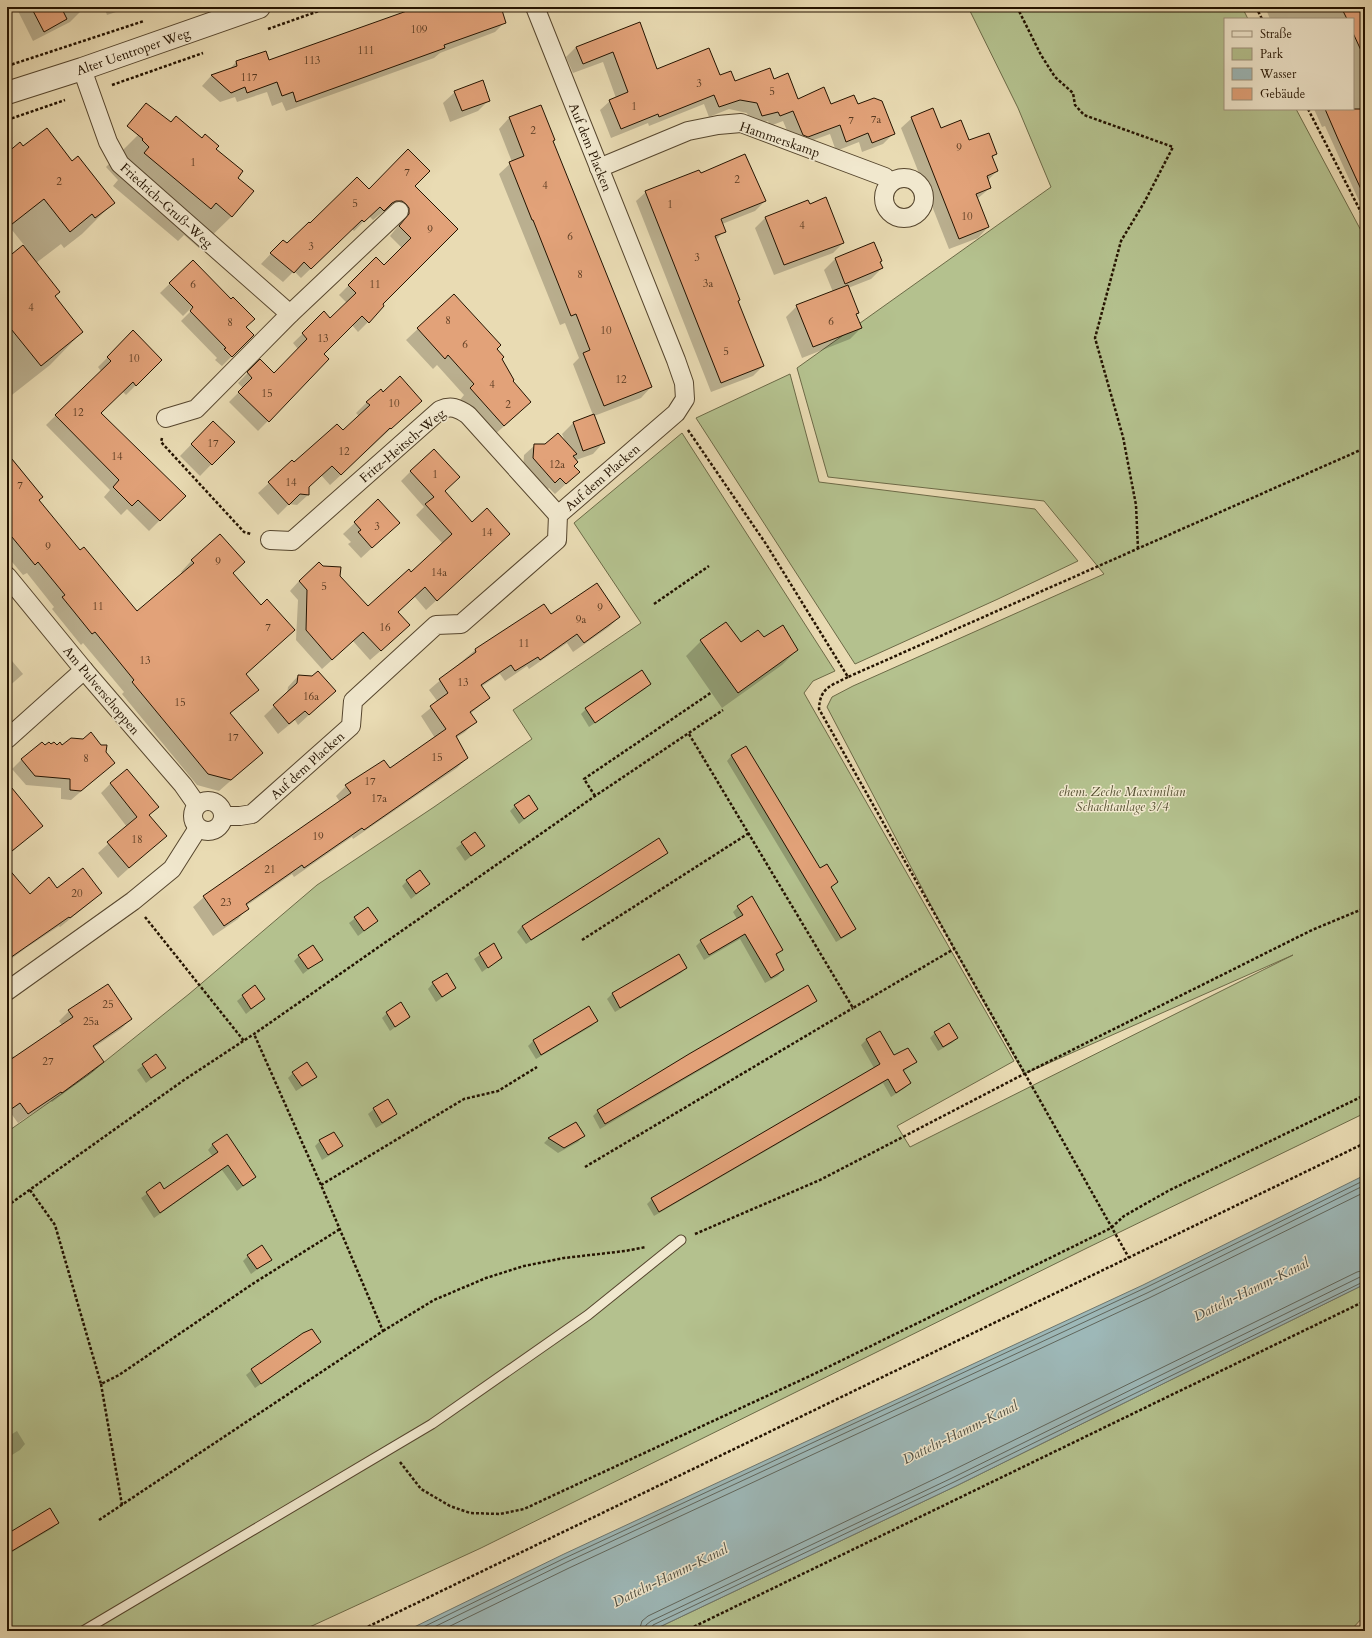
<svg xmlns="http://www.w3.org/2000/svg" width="1372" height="1638" font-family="Cardo,serif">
<rect width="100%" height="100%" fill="#e9dbb3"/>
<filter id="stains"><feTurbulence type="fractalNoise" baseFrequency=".005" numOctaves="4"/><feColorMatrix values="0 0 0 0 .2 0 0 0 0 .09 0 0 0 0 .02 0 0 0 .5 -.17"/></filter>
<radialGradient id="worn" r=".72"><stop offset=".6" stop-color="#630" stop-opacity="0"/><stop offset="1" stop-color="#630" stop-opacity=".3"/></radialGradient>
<g fill="#b4c18e" stroke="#6c6a47">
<polygon points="968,7 1242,7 1248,19 1225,19 1225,109 1296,109 1365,238 1365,1113 1087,1248 481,1548 301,1631 7,1631 7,1132 88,1075 189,994 317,885 434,807 532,739 513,710 641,623 574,523 682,433 835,671 813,681 804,693 1014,1061 897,1126 910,1147 1293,955 1024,1074 954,949 827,707 832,697 853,686 1104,574 1044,501 828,477 797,368 1051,187 1018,108"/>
<polygon points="790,374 819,482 1035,509 1078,561 998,599 855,664 696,418"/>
<polygon points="1365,1284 1365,1615 1350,1631 651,1631 956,1486"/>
</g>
<polygon fill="#9db8b8" stroke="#6d766e" points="1365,1175 1365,1284 956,1486 651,1631 406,1631 564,1554 1143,1285"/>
<g fill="#0003">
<polygon points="16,7 78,7 80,12 70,22 33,41"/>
<polygon points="104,7 131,7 107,15"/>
<polygon points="420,7 499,7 505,22 495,32 440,53 434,58 286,111 282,102 272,106 267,92 237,102 235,97 220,102 202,86 211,76 229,70 236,62 265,52 268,62"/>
<polygon points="662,7 677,7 674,10"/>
<polygon points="1265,7 1365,7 1365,207 1362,200 1359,201 1325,126 1322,127 1314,109 1353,109 1353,19 1270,19"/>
<polygon points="639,23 657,70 720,77 735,83 773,80 797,100 830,105 857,106 893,134 883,144 862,152 859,142 836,151 830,134 797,146 793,145 783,121 770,126 768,121 752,126 747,113 729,109 709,117 704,104 649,126 648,123 611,138 600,110 610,101 616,98 603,62 573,73 566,57 576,47"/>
<polygon points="455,92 489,100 478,111 450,122 443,103"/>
<polygon points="541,107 552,141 651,387 641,398 594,416 604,442 593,454 576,460 568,482 555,494 549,488 544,492 523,469 524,455 535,445 545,445 565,441 562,434 573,423 593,415 573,364 579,358 565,323 560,325 499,174 512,162 499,129 509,118"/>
<polygon points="176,117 215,149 236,178 232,216 199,248 184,235 178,241 113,186 118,180 106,167 138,135 169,122 170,123"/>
<polygon points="912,118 996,154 992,158 997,171 987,181 990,188 977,199 988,227 978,238 949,249 901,128"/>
<polygon points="23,148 72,162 113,203 82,234 64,248 61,244 36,263 54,296 82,332 50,365 8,398 7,259 24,245 12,230 7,234 7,154"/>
<polygon points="700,174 765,201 755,211 722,224 724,231 716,240 737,302 763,366 753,376 711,392 636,201 646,192"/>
<polygon points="414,186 456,229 381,304 368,322 358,332 352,325 322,354 328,360 258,431 229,402 243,388 238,383 260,360 274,374 298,349 293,343 324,313 330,320 347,303 339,295 376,258 384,266 402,248 390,236 399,225 400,218 391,210 385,210 373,220 369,216 354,231 352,229 301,278 294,271 283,282 261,264 283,241 287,245 310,224"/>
<polygon points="808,201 809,205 843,243 833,253 774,275 755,228 765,218"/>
<polygon points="874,244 881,261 880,263 882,268 871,279 848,288 858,313 856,315 861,328 850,339 802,358 786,317 797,306 833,292 824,270 835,259"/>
<polygon points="193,261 253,335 222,366 215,360 217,358 181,321 198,304 196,303 183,316 160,293"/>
<polygon points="454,295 496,349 512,381 519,413 493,436 460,400 464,395 437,365 433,369 406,340"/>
<polygon points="133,332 161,360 126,395 122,391 100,413 184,496 149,531 127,509 121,515 104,497 110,490 46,425 101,371 98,367"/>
<polygon points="383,393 421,401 330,485 321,475 308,487 308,495 297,505 289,504 278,515 258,493 269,483 294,463 343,431 359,416 356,413 367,402"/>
<polygon points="213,422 233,442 200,476 180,456"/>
<polygon points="7,452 42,496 38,500 80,552 137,613 183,574 181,572 192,560 232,574 261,606 294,630 245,675 258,690 230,714 262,753 219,791 197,785 122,694 124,692 83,643 81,645 60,619 52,609 54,607 27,573 23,575 7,556"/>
<polygon points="411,471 444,491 472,523 509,534 426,610 414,596 397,612 399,635 370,660 353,641 322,669 296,640 298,600 290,591 299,581 322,567 339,576 368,608 411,573 443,544 416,515 424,507 401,481"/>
<polygon points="378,501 387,534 361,558 348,544 351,542 343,534"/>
<polygon points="544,605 551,615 619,617 609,627 573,652 567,643 529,669 527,666 505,681 500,674 481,687 489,698 470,714 475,722 465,732 456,738 467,758 457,768 353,839 352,837 294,877 292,874 246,906 248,908 238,919 213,936 193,907 204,897 340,802 336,796 346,786 390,770 435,738 421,716 438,702 429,690 475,650"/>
<polygon points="763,639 797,650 782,665 722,708 686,656 701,641 741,643"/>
<polygon points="7,655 23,674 7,688"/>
<polygon points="298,676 335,691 298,725 295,720 278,734 264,716 287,694 288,687"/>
<polygon points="650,684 645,689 589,727 581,714 586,709"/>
<polygon points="44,746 51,746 105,752 114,763 71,800 61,799 61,788 26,785 12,769 22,759"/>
<polygon points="732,755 819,870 837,882 830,888 855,929 850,934 836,942 727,761"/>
<polygon points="111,783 148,815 165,836 118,878 98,853 127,827 101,793"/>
<polygon points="7,802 41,826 7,856"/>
<polygon points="515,806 537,809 519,824 510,811"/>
<polygon points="475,834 484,846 465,861 456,848"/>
<polygon points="667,852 661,858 526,944 517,932 522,926"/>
<polygon points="7,868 29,895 57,890 101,892 91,902 60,927 59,926 26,948 7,962"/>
<polygon points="407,881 429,884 411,899 402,886"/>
<polygon points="738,907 782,950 775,956 783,970 778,976 765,983 740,939 704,960 696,946 701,941 737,919 733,912"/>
<polygon points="368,908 377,921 358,936 349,923"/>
<polygon points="494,945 501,958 482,972 474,959"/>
<polygon points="679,955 686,968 681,973 615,1012 607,999 612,994"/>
<polygon points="299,956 321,959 303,974 294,961"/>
<polygon points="433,983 455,988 436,1002 428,989"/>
<polygon points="255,986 264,999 246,1014 237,1001"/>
<polygon points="816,1000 810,1006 600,1129 593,1116 598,1111"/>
<polygon points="69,1011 131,1019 121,1029 93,1048 103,1062 93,1072 52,1102 51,1101 18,1123 10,1112 7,1114 7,1060 14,1056 15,1057 62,1025 59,1021"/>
<polygon points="387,1013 409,1017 390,1031 382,1018"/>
<polygon points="597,1021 592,1026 536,1059 528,1046 533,1041"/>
<polygon points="879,1032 894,1057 915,1062 903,1072 910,1083 905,1088 891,1097 883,1083 654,1216 647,1204 652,1199 874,1068 861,1045 866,1040"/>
<polygon points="935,1033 957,1038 952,1043 938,1051 930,1038"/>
<polygon points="156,1056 165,1068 146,1083 137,1070"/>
<polygon points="293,1073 315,1077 310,1082 296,1091 288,1078"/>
<polygon points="388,1101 396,1114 391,1119 376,1128 368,1114 374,1109"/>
<polygon points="576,1123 583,1136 578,1142 558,1153 544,1143 549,1138"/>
<polygon points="320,1141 342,1146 337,1151 322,1160 315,1146"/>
<polygon points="213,1144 255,1177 237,1191 222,1170 154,1218 141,1198 160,1184 164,1190 213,1157 208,1150"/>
<polygon points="248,1256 270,1260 251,1274 243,1261"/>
<polygon points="304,1334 320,1342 315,1347 255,1388 246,1375 252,1370"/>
<polygon points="17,1431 25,1444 20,1450 7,1458 7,1437"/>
<polygon points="58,1522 53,1528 7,1555 7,1535"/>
</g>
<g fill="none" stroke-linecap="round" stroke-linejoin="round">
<g stroke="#60665c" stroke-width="1">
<polyline points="415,1631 565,1558 1145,1288 1365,1180"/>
<polyline points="426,1631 567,1562 1147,1293 1365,1185"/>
<polyline points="440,1631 569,1568 1149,1298 1365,1192"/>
<polyline points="639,1631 642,1621 648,1616 949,1472 1357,1272 1365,1270"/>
<polyline points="645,1631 646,1625 651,1621 952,1478 1360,1277 1365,1276"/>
<polyline points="650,1631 653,1625 954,1482 1365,1281"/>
</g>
</g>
<g fill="#e2a279" stroke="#241300">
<polygon points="31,7 61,7 67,19 44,32"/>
<polygon points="418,7 501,7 506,23 444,45 445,48 296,102 293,92 282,96 277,82 247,93 245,87 231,93 211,75 237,66 236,61 266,51 269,60"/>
<polygon points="1341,7 1365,7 1365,59 1353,33 1353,19 1347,19"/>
<polygon points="640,22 657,69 709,48 720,75 731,71 735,81 770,68 774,79 788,73 798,99 824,87 831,104 854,95 858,104 874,98 882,101 895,134 872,143 868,133 846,142 840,125 808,137 803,135 793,111 780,116 778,112 762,116 757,103 740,100 719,107 714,95 659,117 658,114 621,129 609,100 628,92 613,52 583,64 576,47"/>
<polygon points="483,80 490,101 462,111 454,91"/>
<polygon points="146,103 171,122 176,116 202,138 205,134 219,146 216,149 243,171 238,178 254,191 232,217 216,203 211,209 144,153 149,147 142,140 143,139 127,126"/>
<polygon points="541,105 555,140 553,141 652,387 604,406 583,353 590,350 576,314 571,316 533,220 532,220 509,162 524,156 509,117"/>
<polygon points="933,108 941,128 961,120 969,140 989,133 997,154 992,156 998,171 987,176 991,188 976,194 989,227 959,239 911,117"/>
<polygon points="1325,109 1365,109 1365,198 1338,139"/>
<polygon points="47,128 72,161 78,156 115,203 95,218 92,214 70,232 44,199 7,228 7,153 20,142 23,146"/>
<polygon points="408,149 430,171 415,186 458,229 383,304 384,306 369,323 362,316 324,354 329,359 269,422 238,392 252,378 247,372 260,359 274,373 307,339 302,333 324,311 330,318 356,293 348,285 376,257 384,265 411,238 399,226 409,214 409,208 406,204 402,201 396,201 392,203 384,211 380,207 364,222 362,220 311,269 304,262 294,273 270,253 283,240 287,243 309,222 310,223 357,177 369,189"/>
<polygon points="745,154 766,201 721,219 726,232 715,236 740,300 738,301 764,366 721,383 645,191 699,170 701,173"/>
<polygon points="826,197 844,243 784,265 765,217 808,200 810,204"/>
<polygon points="874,242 882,261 880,262 883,268 845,284 835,258"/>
<polygon points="23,245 60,292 55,296 83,332 41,366 7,324 7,258"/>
<polygon points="193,260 231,299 233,297 255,319 246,327 254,335 232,357 224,349 226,348 190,311 193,307 169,283"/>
<polygon points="848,285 859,313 856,314 862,328 813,347 796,305"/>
<polygon points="454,294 501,345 497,349 504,357 502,359 514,380 513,381 531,402 504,426 470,388 474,384 448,355 445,359 417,328"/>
<polygon points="133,330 162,360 136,386 133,382 101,413 186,496 160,521 138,500 132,506 113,487 119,480 55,415 111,361 107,357"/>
<polygon points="400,376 422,401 391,429 390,428 341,475 332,466 309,487 309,495 300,494 289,505 268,482 292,460 294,462 337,424 343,430 370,405 366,402 381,389 383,392"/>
<polygon points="594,414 605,443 583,451 573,422"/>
<polygon points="213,421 235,442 212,465 191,444"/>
<polygon points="558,433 577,454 573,456 578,462 574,466 580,472 566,484 560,478 555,483 533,458 534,444 545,444"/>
<polygon points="434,449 460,477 445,491 472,522 487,508 510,534 437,601 425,587 398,612 410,625 381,651 363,632 332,660 306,630 307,590 299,581 319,562 323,566 341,567 340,576 368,606 409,569 411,572 452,534 425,504 434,497 410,471"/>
<polygon points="7,453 43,497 39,500 80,550 84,547 137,611 194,563 191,560 220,534 245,562 233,573 261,605 267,599 295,630 246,674 259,690 230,713 263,753 231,780 208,774 132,682 134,680 95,632 92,634 71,608 62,597 65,595 38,562 35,565 7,531"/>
<polygon points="378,499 400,523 372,548 358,532 361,530 354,522"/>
<polygon points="597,583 620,617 584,643 577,634 540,660 538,657 515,671 511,665 481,685 490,698 470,712 477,722 456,736 468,758 364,830 362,828 304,868 302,865 246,904 249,909 224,926 203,896 351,793 345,785 384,760 390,768 446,729 430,706 448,693 439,679 476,652 475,649 544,604 551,614"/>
<polygon points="726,622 741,642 758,630 764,637 783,625 798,650 738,693 700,640"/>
<polygon points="642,670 651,684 595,723 585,708"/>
<polygon points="318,671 336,691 309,715 305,711 289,724 273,705 297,683 298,675 312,676"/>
<polygon points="91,732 101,745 107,745 106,752 115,763 81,791 70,790 70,779 35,776 21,759 42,742 45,745 49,742 51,744 54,742 57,745 60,742 62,745 71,738 83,739"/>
<polygon points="746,746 820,868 827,864 838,882 831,887 856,929 841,938 731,755"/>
<polygon points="127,769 159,807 149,815 167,836 129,868 107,842 137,817 110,783"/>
<polygon points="7,782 43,826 7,855"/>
<polygon points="529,795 538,809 524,819 514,805"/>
<polygon points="475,832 485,846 471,856 461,842"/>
<polygon points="659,838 668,853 531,940 522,926"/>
<polygon points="7,867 30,894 49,877 57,888 83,868 102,893 70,918 69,917 7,960"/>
<polygon points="420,870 430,884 416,894 406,880"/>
<polygon points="752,896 783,950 776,954 784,970 771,978 745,934 709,955 700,940 743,915 737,906"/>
<polygon points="368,907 378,921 364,931 354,917"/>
<polygon points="494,943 502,958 488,968 479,953"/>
<polygon points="313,945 323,960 308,969 298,955"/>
<polygon points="679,954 687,968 620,1008 612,993"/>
<polygon points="447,973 456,988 442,997 432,982"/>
<polygon points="108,984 132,1019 93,1046 104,1062 62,1093 61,1092 28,1114 20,1103 7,1112 7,1062 73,1017 68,1010"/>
<polygon points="255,985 265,999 251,1009 242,995"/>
<polygon points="808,985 817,1001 605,1124 597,1110 689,1054"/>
<polygon points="401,1002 410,1017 395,1027 386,1012"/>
<polygon points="589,1006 598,1021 541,1055 533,1040"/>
<polygon points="949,1023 958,1038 943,1047 934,1032"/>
<polygon points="880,1031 894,1055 908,1048 917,1062 903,1070 911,1083 896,1093 888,1079 659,1212 651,1198 880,1064 866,1039"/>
<polygon points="156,1054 166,1068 151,1078 142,1064"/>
<polygon points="307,1062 317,1077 302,1086 292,1072"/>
<polygon points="388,1099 397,1114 382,1123 373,1108"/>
<polygon points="576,1122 585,1136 564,1148 548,1138"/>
<polygon points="334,1132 343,1146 328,1155 319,1140"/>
<polygon points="227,1134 256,1177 243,1186 228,1165 160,1213 146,1192 160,1182 164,1189 218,1152 212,1144"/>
<polygon points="262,1245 272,1260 257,1269 247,1255"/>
<polygon points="312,1329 321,1342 261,1384 251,1369 303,1333"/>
<polygon points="50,1508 59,1523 7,1554 7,1534"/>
</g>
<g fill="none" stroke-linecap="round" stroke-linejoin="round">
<g stroke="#55452d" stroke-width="11">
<polyline id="service" points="83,1631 432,1424 588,1315 681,1240"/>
</g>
<g stroke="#55452d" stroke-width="20">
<g id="minor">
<polyline points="82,69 108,142 120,164 290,314"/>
<polyline points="599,168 688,131 718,125 741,123 885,177 889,184"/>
<circle cx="904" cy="198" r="20"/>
<polyline points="166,418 196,409 290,314 399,211"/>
<path d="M270,540L292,541L440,410C451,405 458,408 468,415L558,515"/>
<polyline points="7,576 84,670 183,785 197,805"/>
<polyline points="7,739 84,670"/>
<circle cx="208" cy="816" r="15"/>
<polyline points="223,816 240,816 252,814 351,726 353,701 436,625 461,624 557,540 558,515 676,413 685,399 684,383 676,360 535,7"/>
<polyline points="7,991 133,901 172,869 198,828"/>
</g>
</g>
<g stroke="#55452d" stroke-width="24">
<polyline id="tertiary" points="7,93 82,69 259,7"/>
</g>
<g stroke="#241300" stroke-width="2.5" stroke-dasharray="3 2" stroke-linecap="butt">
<polyline points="1017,7 1041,55 1055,77 1073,93 1075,105 1084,115 1173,147 1145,201 1121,241 1095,338 1123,437 1136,505 1138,549"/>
<polyline points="1256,7 1262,19"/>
<polyline points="268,29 330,7"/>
<polyline points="7,66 144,21"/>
<polyline points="112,85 203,53"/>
<polyline points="1308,109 1365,220"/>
<polyline points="7,120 65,100"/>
<polyline points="688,430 766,544 848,677 1365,448"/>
<polyline points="162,438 161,442 244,532 251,534"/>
<polyline points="654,604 709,566"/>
<path d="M848,677C831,686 820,687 819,709L1129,1258"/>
<polyline points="689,734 853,1008 954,949"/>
<polyline points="595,796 584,779 712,692"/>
<polyline points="145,917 244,1041"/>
<polyline points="582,940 749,833"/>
<polyline points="585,1167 853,1008"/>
<polyline points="321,1185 464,1099 498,1091 537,1067"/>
<polyline points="30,1190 55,1225 101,1384 119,1375 254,1283 340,1229"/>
<polyline points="7,1206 184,1080 254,1034 595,796 723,710"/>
<polyline points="695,1234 820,1180 1024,1074 1312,930 1365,908"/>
<polyline points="383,1331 434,1300 486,1278 524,1266 564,1258 625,1251 646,1247"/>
<polyline points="101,1384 122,1505"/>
<polyline points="400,1462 421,1489 450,1506 470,1513 500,1514 524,1509 814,1374 1111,1228 1124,1216 1168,1191 1365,1095"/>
<polyline points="99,1520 383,1331 321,1185 254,1034"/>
<polyline points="359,1631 1365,1143"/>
<polyline points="685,1631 1365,1301"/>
</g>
<use href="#service" stroke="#f1e8ce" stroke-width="9"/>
<use href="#minor" stroke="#f1e8ce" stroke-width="18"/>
<use href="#tertiary" stroke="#f1e8ce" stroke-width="22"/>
</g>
<g text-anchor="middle" stroke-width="3" stroke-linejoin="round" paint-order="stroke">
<g font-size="11" fill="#54371e">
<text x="419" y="33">109</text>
<text x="366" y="54">111</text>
<text x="312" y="64">113</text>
<text x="249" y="81">117</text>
<text x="699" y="87">3</text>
<text x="772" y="95">5</text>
<text x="634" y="110">1</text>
<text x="876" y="123">7a</text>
<text x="851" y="124">7</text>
<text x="533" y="134">2</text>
<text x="959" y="151">9</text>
<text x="193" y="166">1</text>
<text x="407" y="176">7</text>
<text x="737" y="183">2</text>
<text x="59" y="185">2</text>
<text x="545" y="189">4</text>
<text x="355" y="207">5</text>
<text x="670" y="208">1</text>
<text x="967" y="220">10</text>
<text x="802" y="229">4</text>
<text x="430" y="233">9</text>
<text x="570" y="240">6</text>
<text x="311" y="250">3</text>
<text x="697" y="261">3</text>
<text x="580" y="278">8</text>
<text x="708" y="287">3a</text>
<text x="193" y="288">6</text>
<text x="375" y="288">11</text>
<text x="31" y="311">4</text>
<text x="448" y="324">8</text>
<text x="831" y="325">6</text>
<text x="230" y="326">8</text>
<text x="606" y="334">10</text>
<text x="323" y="342">13</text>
<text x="465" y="348">6</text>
<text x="726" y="355">5</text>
<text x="134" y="362">10</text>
<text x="621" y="383">12</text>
<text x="492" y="388">4</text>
<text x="267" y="397">15</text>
<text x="394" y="407">10</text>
<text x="508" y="408">2</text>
<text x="78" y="416">12</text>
<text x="213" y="447">17</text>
<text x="344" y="455">12</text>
<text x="117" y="460">14</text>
<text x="557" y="468">12a</text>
<text x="435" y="478">1</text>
<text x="291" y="486">14</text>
<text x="20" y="489">7</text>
<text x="377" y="530">3</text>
<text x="487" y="536">14</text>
<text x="48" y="550">9</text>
<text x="218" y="565">9</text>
<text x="439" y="576">14a</text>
<text x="324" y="590">5</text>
<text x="98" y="610">11</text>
<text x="600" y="611">9</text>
<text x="581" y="623">9a</text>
<text x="268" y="631">7</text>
<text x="385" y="631">16</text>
<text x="524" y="647">11</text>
<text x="145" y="664">13</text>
<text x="463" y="686">13</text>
<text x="311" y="700">16a</text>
<text x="180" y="706">15</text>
<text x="233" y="741">17</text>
<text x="437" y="761">15</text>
<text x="86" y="762">8</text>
<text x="370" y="785">17</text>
<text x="379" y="802">17a</text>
<text x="318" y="840">19</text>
<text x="137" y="843">18</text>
<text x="270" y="873">21</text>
<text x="77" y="897">20</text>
<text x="226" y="906">23</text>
<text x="108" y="1008">25</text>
<text x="91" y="1025">25a</text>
<text x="48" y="1065">27</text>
</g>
<g font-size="13" fill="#241300" stroke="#f1e8ce">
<text transform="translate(133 51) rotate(-19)" y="5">Alter Uentroper Weg</text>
<text transform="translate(780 139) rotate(19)" y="5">Hammerskamp</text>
<text transform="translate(591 147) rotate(68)" y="5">Auf dem Placken</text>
<text transform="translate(167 205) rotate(42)" y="5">Friedrich-Gruß-Weg</text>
<text transform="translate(402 445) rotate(-40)" y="5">Fritz-Heitsch-Weg</text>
<text transform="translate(602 477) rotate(-41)" y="5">Auf dem Placken</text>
<text transform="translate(102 690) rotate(50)" y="5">Am Pulverschoppen</text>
<text transform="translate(307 765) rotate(-42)" y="5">Auf dem Placken</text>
</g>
<g font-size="13" font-style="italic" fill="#565032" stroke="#f1e8ce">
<text x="1122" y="796">ehem. Zeche Maximilian<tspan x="1122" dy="15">Schachtanlage 3/4</tspan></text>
</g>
<g font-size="14" font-style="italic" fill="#4e4d40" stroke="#f1e8ce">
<text transform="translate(1251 1289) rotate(-26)" y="5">Datteln-Hamm-Kanal</text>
<text transform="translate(960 1432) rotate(-26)" y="5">Datteln-Hamm-Kanal</text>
<text transform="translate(670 1575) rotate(-26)" y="5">Datteln-Hamm-Kanal</text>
</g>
</g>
<rect width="1372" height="1638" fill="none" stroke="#e9dbb3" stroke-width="24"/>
<rect x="8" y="8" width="1356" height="1622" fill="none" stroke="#241300" stroke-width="2"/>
<rect x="12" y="12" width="1348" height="1614" fill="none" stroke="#241300"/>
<rect x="1224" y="18" width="130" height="92" fill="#f1e8ce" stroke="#9f937c"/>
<rect x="1232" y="31" width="20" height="6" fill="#f1e8ce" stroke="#9f937c"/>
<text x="1260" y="38" font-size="12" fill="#241300">Straße</text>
<rect x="1232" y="48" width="20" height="12" fill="#b4c18e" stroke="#9f937c"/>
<text x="1260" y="58" font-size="12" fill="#241300">Park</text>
<rect x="1232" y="68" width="20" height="12" fill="#9db8b8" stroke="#9f937c"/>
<text x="1260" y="78" font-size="12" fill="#241300">Wasser</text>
<rect x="1232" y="88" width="20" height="12" fill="#e2a279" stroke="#9f937c"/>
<text x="1260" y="98" font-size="12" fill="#241300">Gebäude</text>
<rect width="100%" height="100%" filter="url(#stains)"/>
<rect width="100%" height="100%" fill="url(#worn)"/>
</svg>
